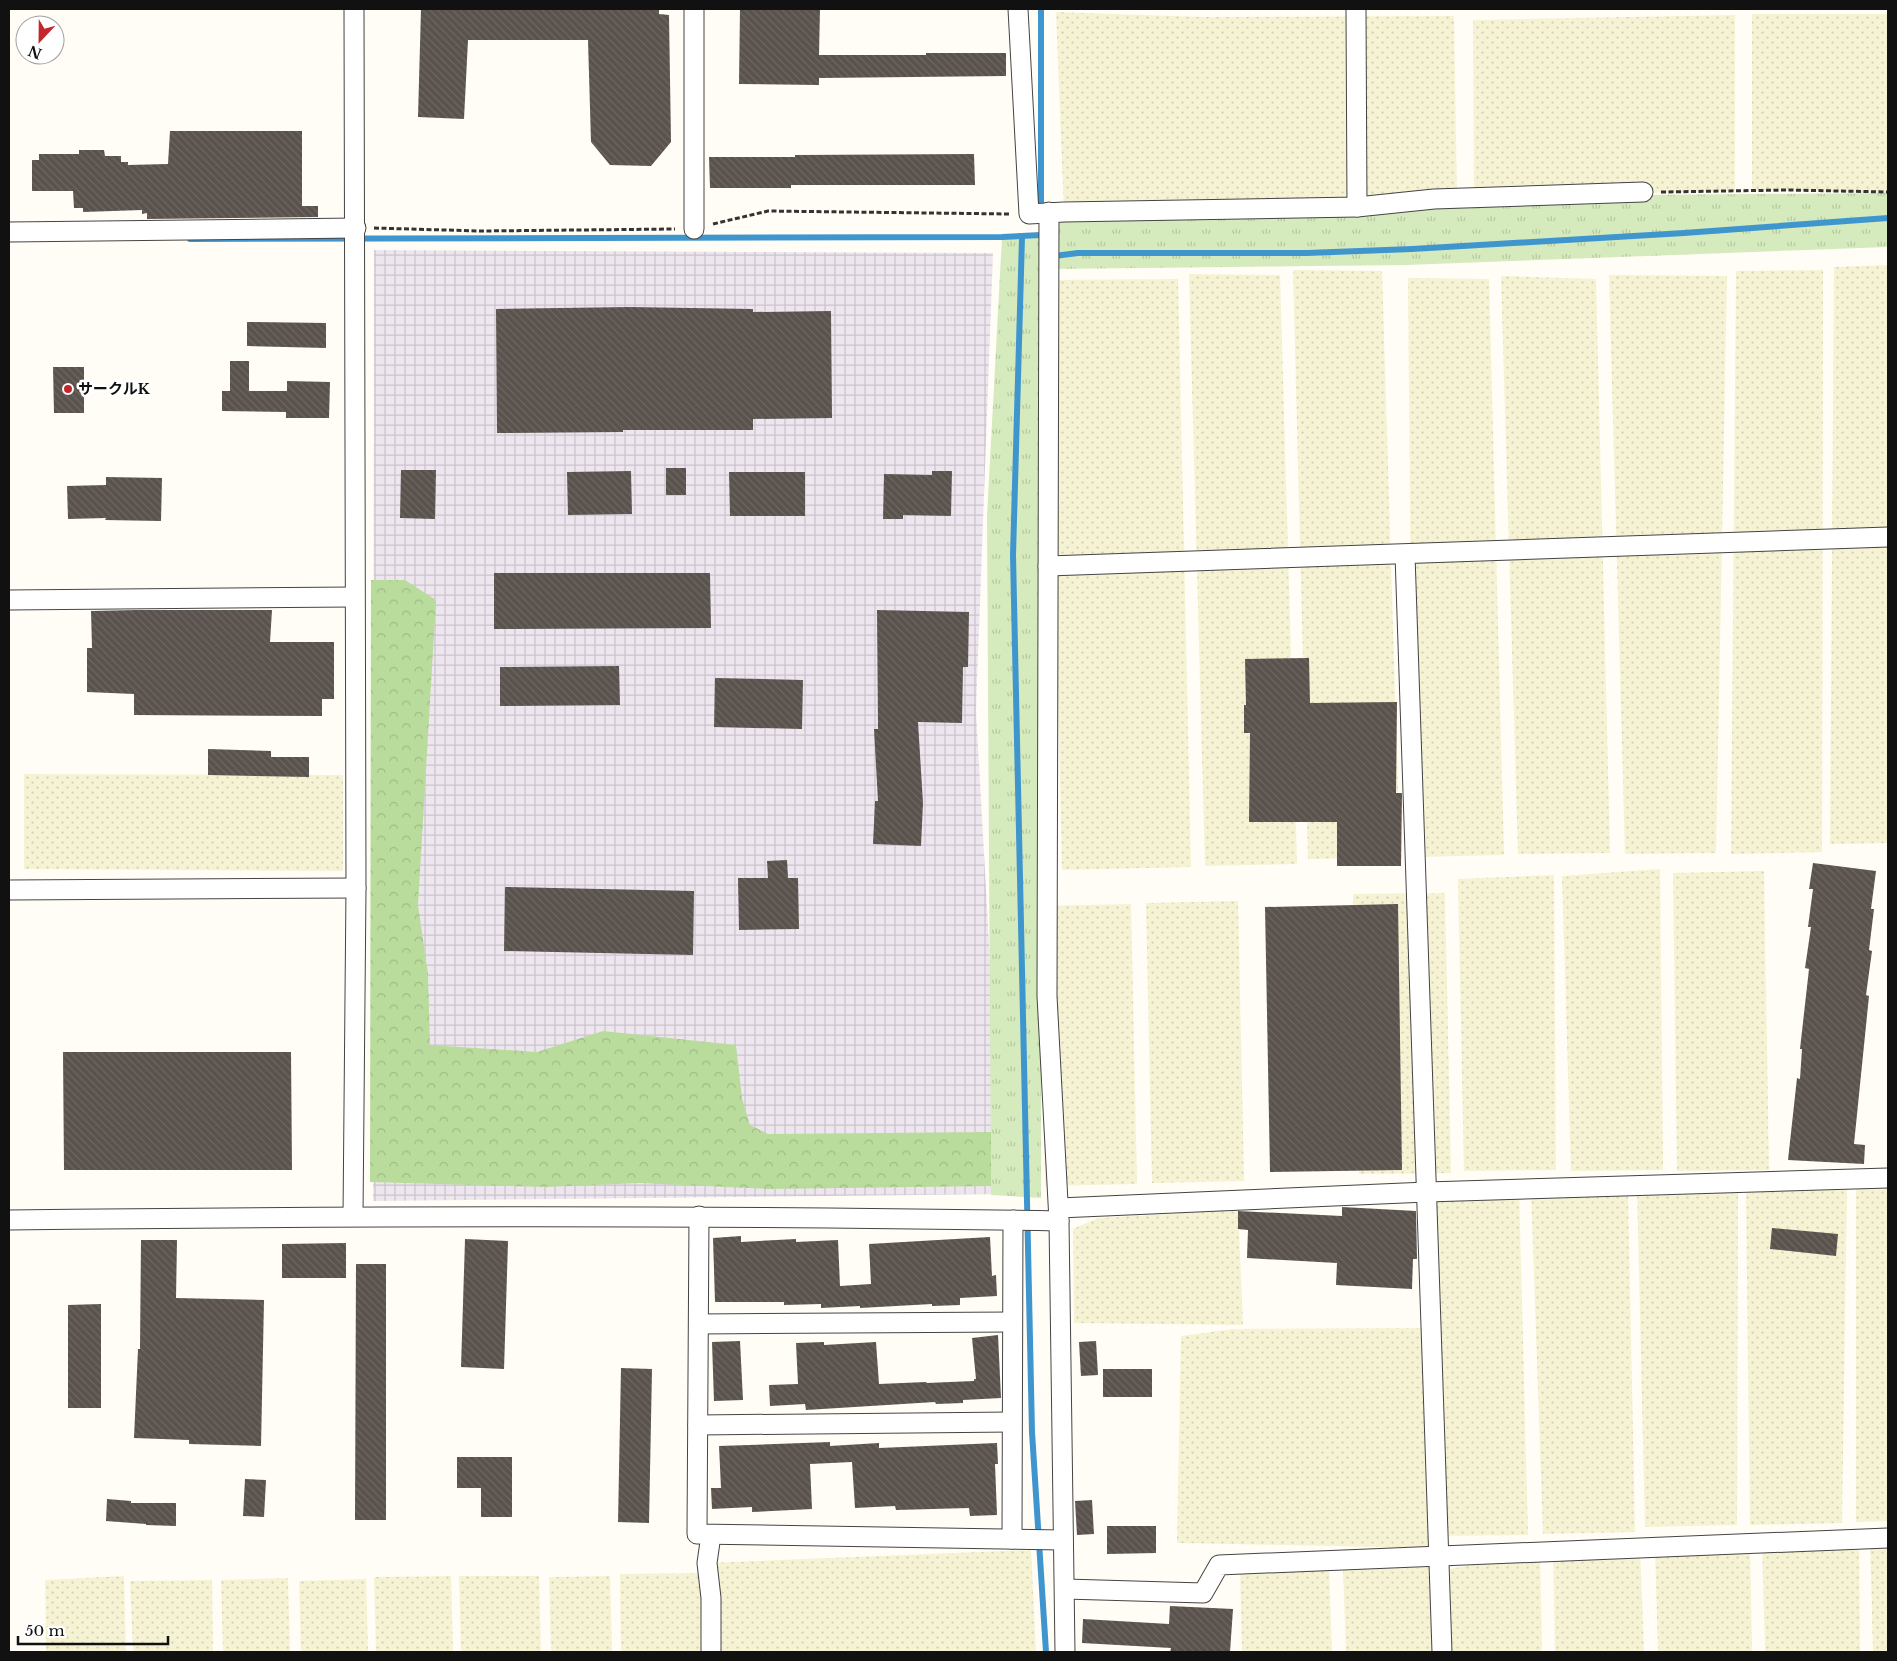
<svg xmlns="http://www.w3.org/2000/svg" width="1897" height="1661" font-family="'Libre Baskerville','Noto Sans JP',serif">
<defs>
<pattern id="industrial-grid" width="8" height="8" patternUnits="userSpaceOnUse" patternTransform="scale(1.25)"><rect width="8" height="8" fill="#eee6ef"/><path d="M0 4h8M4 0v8" fill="none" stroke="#cbc4cc"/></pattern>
<pattern id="farmland-dots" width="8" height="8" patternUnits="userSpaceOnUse" patternTransform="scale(1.25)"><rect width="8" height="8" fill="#f6f3d4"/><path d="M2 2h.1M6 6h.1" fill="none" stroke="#d2cfb5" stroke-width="1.8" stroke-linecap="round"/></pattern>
<pattern id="grass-tufts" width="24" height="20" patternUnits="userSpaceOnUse" patternTransform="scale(1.25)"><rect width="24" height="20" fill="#d5ebbd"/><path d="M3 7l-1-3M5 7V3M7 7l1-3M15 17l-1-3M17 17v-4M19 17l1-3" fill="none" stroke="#b6c8a1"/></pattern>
<pattern id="forest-crowns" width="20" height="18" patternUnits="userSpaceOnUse" patternTransform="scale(1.25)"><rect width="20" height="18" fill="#b9dc9c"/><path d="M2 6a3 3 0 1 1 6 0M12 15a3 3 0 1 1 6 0" fill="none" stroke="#9ebc85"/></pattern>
<pattern id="building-back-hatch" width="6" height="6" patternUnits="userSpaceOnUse" patternTransform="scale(1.25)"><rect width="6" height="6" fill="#5a524d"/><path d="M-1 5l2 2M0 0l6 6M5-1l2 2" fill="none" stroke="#6d6662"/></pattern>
</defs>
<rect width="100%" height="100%" fill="#fffdf5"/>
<polygon fill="url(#industrial-grid)" points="374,250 993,253 976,710 1003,1194 373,1201"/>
<g fill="url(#farmland-dots)">
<polygon points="1056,12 1204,17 1454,16 1457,198 1064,212"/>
<polygon points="1752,14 1888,14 1888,193 1752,190"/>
<polygon points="1735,15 1735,191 1474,197 1473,20"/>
<polygon points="1888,265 1888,843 1830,844 1834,267"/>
<polygon points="1293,270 1382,271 1400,857 1308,859"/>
<polygon points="1823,270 1822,852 1731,854 1736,271"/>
<polygon points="1189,274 1280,275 1297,864 1205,866"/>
<polygon points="1609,275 1727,276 1716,853 1625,854"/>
<polygon points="1501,276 1596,279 1610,853 1518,854"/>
<polygon points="1408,278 1489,279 1504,855 1413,857"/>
<polygon points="1178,279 1191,867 1062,870 1049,280"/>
<polygon points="24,774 343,775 343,871 24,869"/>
<polygon points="1660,869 1663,1170 1571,1171 1562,876"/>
<polygon points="1764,871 1769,1170 1677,1171 1673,873"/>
<polygon points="1554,875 1556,1170 1464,1171 1458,879"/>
<polygon points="1445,893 1451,1173 1359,1174 1353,894"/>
<polygon points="1238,901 1244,1181 1152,1183 1146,903"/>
<polygon points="1131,904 1137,1184 1045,1186 1039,906"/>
<polygon points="1637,1186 1738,1190 1737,1525 1645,1527"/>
<polygon points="1847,1188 1842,1523 1750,1525 1746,1193"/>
<polygon points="1888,1188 1888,1521 1856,1522 1856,1189"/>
<polygon points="1519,1189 1528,1535 1437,1536 1432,1548 1177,1543 1181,1336 1233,1329 1431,1328 1427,1201"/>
<polygon points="1531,1189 1628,1192 1635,1532 1543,1534"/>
<polygon points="1238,1210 1243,1325 1074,1323 1073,1229 1098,1218"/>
<polygon points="1859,1539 1860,1652 1765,1652 1762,1543"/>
<polygon points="1870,1539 1888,1540 1888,1652 1873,1652"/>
<polygon points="1750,1544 1752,1652 1658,1652 1655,1548"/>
<polygon points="1640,1548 1644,1652 1555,1652 1553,1552"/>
<polygon points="1031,1550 1036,1652 711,1652 707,1563"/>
<polygon points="1540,1552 1542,1652 1448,1652 1445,1570"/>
<polygon points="1240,1564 1329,1570 1332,1652 1242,1652"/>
<polygon points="1439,1567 1440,1652 1346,1652 1343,1570"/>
<polygon points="701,1573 702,1652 621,1652 620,1574"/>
<polygon points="124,1576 126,1652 46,1652 45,1580"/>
<polygon points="451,1576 453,1652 376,1652 374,1577"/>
<polygon points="459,1576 539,1576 541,1652 461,1652"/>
<polygon points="610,1576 612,1652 551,1652 549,1577"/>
<polygon points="288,1578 290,1652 223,1652 221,1580"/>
<polygon points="366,1579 368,1652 301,1652 299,1581"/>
<polygon points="212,1580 213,1652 133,1652 130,1581"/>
</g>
<g fill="url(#grass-tufts)">
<polygon points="1888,193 1888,247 1406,265 1049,269 1049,220 1515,196"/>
<polygon points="1041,235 1041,1198 991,1195 987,516 1002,237"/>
</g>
<polygon fill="url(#forest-crowns)" points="371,580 405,580 436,600 418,905 428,974 430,1045 537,1052 603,1031 736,1045 742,1098 750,1125 768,1134 991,1132 991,1186 768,1189 640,1183 546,1187 370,1182"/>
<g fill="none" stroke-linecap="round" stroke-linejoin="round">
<g stroke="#3f96cf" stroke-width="6">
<polyline points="1041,211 1041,9"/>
<polyline points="1022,237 1013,555 1032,1432 1046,1652"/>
<polyline points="190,239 1002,237 1041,235"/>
<polyline points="1052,253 1054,256 1078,253 1307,253 1412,249 1684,233 1888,218"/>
</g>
</g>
<g fill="url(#building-back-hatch)">
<polygon points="421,9 659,9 659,14 669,15 671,142 651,166 610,165 591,142 588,40 468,40 464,119 418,117"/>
<polygon points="740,9 820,9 819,55 926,55 926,53 1006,53 1006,76 819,78 819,85 739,84"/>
<polygon points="170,131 302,131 302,206 318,206 318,217 147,219 147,213 142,214 142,210 83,212 83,208 74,208 73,191 32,191 32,160 39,160 39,154 79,154 79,150 104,150 105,156 121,156 121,162 128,162 128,165 168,164"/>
<polygon points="974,154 975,185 791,185 791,188 710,188 709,157 795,157 795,155"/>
<polygon points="630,307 753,309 753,312 831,311 832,418 753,419 753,430 623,430 623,432 497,433 496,309"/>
<polygon points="247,322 326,323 326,348 247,346"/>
<polygon points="230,361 249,361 249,391 287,391 287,381 330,382 329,418 286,418 286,412 222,411 222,391 230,391"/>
<polygon points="53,367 84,367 84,413 54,413"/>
<rect x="666" y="468" width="20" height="27"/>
<polygon points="401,470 436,470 435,519 400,518"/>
<polygon points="631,471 632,514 568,515 567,472"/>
<polygon points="932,471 952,471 951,516 903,515 903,519 883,519 884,474 932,475"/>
<polygon points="729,472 805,472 805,516 730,516"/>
<polygon points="106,477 162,478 161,521 105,520 106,518 68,519 67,486 106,485"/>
<polygon points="494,573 710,573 711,628 494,629"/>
<polygon points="136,610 272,610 270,642 334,642 334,699 322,699 322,716 134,715 134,694 87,692 87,648 92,648 91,611"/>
<polygon points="877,610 969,612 968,667 963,667 962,723 918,722 923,803 921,846 873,844 875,801 878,801 874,729 878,729"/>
<polygon points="1309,658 1310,703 1397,702 1396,793 1402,793 1401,866 1337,866 1337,822 1249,822 1250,733 1244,733 1244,705 1246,705 1245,659"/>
<polygon points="619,666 620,705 500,706 500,667"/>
<polygon points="715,678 803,680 802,729 714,727"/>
<polygon points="208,749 271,751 271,757 309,757 309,777 208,775"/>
<polygon points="787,860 788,878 798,878 799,929 739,930 738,878 768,878 767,861"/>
<polygon points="1813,863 1876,871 1871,909 1874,909 1869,950 1872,951 1866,995 1869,996 1854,1144 1865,1145 1864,1164 1788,1160 1797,1078 1800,1079 1802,1049 1800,1049 1809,969 1805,968 1811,927 1808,927 1813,889 1809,889"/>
<polygon points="505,887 694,891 693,955 504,951"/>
<polygon points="1398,904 1402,1170 1270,1172 1265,907"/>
<polygon points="63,1052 291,1052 292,1170 64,1170"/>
<polygon points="1342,1207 1416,1211 1417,1259 1413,1259 1412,1289 1336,1285 1337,1263 1247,1258 1248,1230 1238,1229 1238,1211 1342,1216"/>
<polygon points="1772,1228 1838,1234 1836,1256 1770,1249"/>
<polygon points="741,1236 741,1242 796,1239 796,1242 838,1240 840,1286 871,1284 869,1244 990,1237 992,1276 996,1275 997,1296 960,1298 960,1305 932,1306 932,1304 860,1308 860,1306 821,1308 821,1304 784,1305 784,1302 715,1302 713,1238"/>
<polygon points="465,1239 508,1241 504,1369 461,1367"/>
<polygon points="141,1240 177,1240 176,1298 264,1300 261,1446 189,1444 189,1440 134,1438 138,1349 140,1349"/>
<polygon points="346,1243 346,1278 282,1278 282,1244"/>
<polygon points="356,1264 386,1264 386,1520 355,1520"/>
<polygon points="101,1304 101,1408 68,1408 68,1305"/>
<polygon points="998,1335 1001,1398 963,1400 963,1403 936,1404 935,1402 806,1410 805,1404 770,1406 769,1385 798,1384 796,1343 824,1342 824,1345 876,1342 879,1384 926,1382 927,1383 974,1381 974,1379 976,1379 972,1338"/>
<polygon points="740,1341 743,1400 714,1401 712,1342"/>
<polygon points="1096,1341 1098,1375 1081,1376 1079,1342"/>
<polygon points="621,1368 652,1369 649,1523 618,1522"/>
<rect x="1103" y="1369" width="49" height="28"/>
<polygon points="830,1442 830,1446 879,1443 879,1448 997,1443 998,1464 995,1464 997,1515 970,1516 969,1508 896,1510 895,1506 855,1508 852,1462 810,1464 812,1509 752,1512 752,1507 712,1509 711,1488 721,1488 719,1446"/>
<polygon points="457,1457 512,1457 512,1517 481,1517 481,1488 457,1488"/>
<polygon points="245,1479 266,1480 264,1517 243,1516"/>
<polygon points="107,1499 131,1501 131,1503 176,1503 176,1526 146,1525 146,1524 106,1521"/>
<polygon points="1092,1500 1094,1534 1077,1535 1075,1501"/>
<polygon points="1107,1526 1156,1526 1156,1553 1107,1554"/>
<polygon points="1170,1606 1233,1609 1230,1652 1170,1652 1171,1648 1082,1643 1083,1619 1169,1624"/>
</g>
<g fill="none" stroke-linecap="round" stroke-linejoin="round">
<g stroke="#444" stroke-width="21">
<g id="street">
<polyline points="1018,9 1029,214 1064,212 1357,207 1434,199 1643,192"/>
<polyline points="1356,9 1357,207"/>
<polyline points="1049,212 1047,996 1059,1221 1065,1652"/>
<polyline points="694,229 694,9"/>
<polyline points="9,232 356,228"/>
<polyline points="1405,555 1442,1652"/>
<polyline points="1048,566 1888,537"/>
<polyline points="9,600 354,597"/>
<polyline points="9,890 356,888"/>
<polyline points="1059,1208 1427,1192 1888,1178"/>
<polyline points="353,1216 356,888 354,9"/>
<polyline points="699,1216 697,1534 1063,1540"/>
<path d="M9,1220C359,1216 709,1215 1059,1221"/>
<polyline points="699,1324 1012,1322"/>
<polyline points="698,1425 1012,1422"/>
<polyline points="711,1535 707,1563 711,1598 711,1652"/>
<polyline points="1012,1539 1013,1220"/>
<polyline points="1065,1589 1203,1593 1219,1565 1888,1538"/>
</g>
</g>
<g stroke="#333" stroke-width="3" stroke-dasharray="5 2.5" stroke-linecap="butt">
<polyline points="1661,192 1788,190 1888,192"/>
<polyline points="713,224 768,211 1010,214"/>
<polyline points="374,228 480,231 675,229"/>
</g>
<use href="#street" stroke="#fff" stroke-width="19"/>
</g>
<circle fill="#c4262e" stroke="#fff" stroke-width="2" cx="68" cy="389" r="5"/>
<g text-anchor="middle" stroke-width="5" stroke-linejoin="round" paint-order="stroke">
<g font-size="15" font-weight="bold" fill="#111" stroke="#fff" text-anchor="start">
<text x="78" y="394">サークルK</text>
</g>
</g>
<rect width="1897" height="1661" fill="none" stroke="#111111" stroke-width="20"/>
<g transform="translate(40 40) rotate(202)"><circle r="24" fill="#ffffff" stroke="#a0a0a0"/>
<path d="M0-4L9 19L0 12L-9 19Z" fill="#c4262e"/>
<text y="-8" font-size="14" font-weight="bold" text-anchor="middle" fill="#111111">N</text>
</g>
<path d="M18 1636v8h150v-8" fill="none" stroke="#111111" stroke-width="2.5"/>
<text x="25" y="1636" font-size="15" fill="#111111" stroke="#ffffff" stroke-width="4" paint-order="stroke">50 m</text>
</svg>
